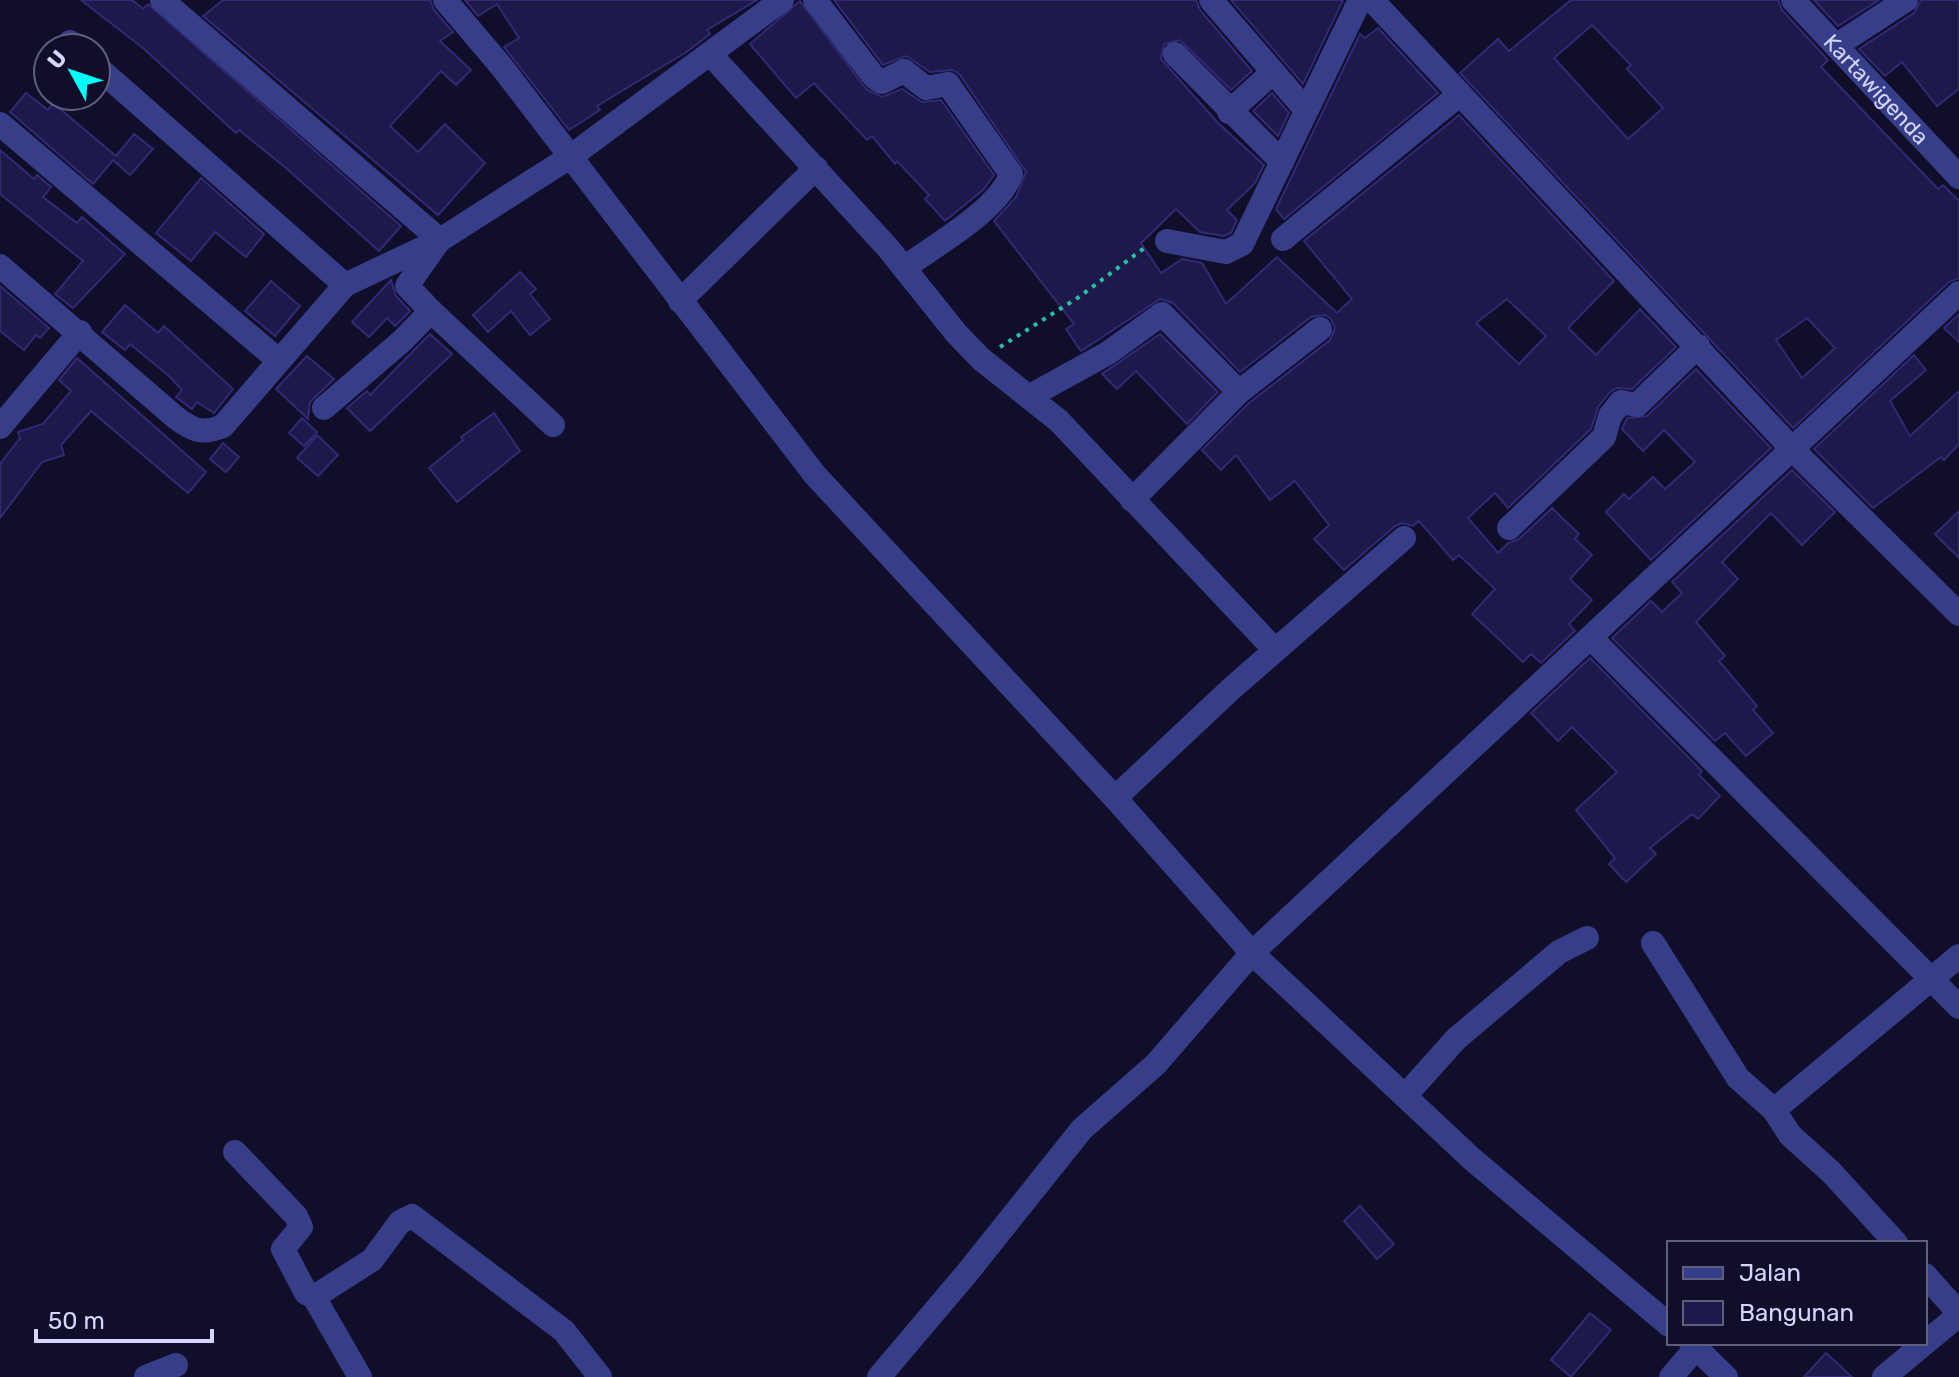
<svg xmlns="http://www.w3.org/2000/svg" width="1959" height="1377" font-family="Rubik,sans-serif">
<rect width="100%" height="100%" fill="#100e28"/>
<g fill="#1d194a" stroke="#302a77" stroke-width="2" fill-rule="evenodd">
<polygon points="81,0 132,0 143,9 148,4 401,226 379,251 286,168 239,130 236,133 143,48"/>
<polygon points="223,0 430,0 434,10 453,32 440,41 471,70 456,85 441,71 390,126 418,152 445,124 485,163 438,215 203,16"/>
<polygon points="465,0 757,0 707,30 710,34 688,51 597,106 600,110 569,130 504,47 519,38 497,4 478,16"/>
<path d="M834,0H1196L1200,10L1252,71L1231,90L1180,40L1164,44L1161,59L1218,123L1264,165L1255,183L1227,210L1237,220L1231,233L1224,236L1200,232L1176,209L1141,243L1161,273L1182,259L1202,263L1226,304L1277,257L1337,313L1352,299L1304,241L1459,115L1614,281L1568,328L1596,355L1640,309L1676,347L1632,389L1617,388L1610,392L1598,407L1591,429L1508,508L1495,493L1468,518L1498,553L1508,543L1519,539L1552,508L1579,534L1575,539L1592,555L1570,579L1592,600L1569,624L1575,631L1541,663L1531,654L1523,662L1472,614L1495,589L1459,555L1453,560L1419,521L1413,526L1402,523L1395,526L1344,570L1314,539L1329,525L1295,481L1270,500L1236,455L1221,470L1202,450L1249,403L1330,340L1335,328L1331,319L1325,315L1311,317L1240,372L1173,303L1160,299L1081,351L1066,329L1074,324L994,221L1016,197L1026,172L960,75L953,70L930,72L906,56L883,65ZM1507,299L1546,336L1519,364L1476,323Z"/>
<polygon points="1231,0 1343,0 1303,84"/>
<path d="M1571,0H1778L1782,10L1828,60L1821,67L1938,189L1943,185L1959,201V278L1949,282L1793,428L1460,73L1498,39L1509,51ZM1592,25L1631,65L1627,69L1663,108L1628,139L1554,58ZM1807,318L1835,348L1802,378L1776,340Z"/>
<polygon points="1814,0 1879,0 1838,26"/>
<polygon points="1921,0 1959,0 1959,89 1937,106 1902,62 1885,76 1859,49 1914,13"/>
<polygon points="800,1 866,89 882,97 902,89 922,102 941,100 994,175 983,190 945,221 925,199 929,195 897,161 895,164 872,136 867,140 814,83 796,98 750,44"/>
<polygon points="1378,28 1438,93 1284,219 1276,209 1360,34 1365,38"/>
<polygon points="26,93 48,110 53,103 116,156 134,134 153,149 130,175 113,160 93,184 10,112"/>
<polygon points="1272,93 1289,113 1278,136 1253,111"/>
<polygon points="0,150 34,179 37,175 51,187 43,197 77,223 82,217 125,254 73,308 55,294 83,261 0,194"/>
<polygon points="201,178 264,234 246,257 215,232 191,261 156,233"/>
<polygon points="520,272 536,289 530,294 550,319 530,335 511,311 488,332 473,315"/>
<polygon points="391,280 396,296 410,311 395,326 387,318 369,337 352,322"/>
<polygon points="271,281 300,306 275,336 245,311"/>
<polygon points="0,286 49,328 40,338 36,335 24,350 0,331"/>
<polygon points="125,305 158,333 164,326 233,389 214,413 197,402 192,409 176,397 182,390 169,376 130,344 125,350 102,332"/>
<polygon points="1959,314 1959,342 1944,328"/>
<polygon points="430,334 452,354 370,431 347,408 367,391 370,395"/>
<polygon points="1160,334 1218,392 1187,424 1136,371 1117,389 1102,374"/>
<polygon points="1914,355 1926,370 1890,401 1910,436 1959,391 1959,444 1944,460 1941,457 1873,508 1814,449"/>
<polygon points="307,356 334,379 310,402 308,419 276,389"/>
<polygon points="77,358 206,472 188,493 91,411 61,445 64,455 42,462 0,518 0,464 20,438 18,432 43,424 71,391 59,380"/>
<polygon points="1696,369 1771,448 1651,560 1606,512 1624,494 1629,499 1653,477 1665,489 1695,462 1664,430 1643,451 1622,429 1627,418 1647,416"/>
<polygon points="494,413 520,451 457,502 429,468 463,440 461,437"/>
<polygon points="302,418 317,432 304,446 289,433"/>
<polygon points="317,435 338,455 318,476 297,458"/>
<polygon points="223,443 239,457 226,472 210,459"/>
<polygon points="1792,470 1835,512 1802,545 1771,513 1722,562 1738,579 1696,622 1725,656 1719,661 1757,706 1753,710 1773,733 1746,756 1725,733 1715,741 1612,638 1651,601 1662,612 1682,593 1672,582"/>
<polygon points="1959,511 1959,558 1935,534"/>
<polygon points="1590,658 1702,771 1699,775 1720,796 1698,819 1692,814 1650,848 1656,854 1626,882 1609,864 1615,858 1576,810 1617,772 1572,727 1558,741 1531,713"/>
<polygon points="1360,1206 1394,1244 1377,1259 1344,1221"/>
<polygon points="1590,1313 1611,1330 1571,1377 1551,1360"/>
<polygon points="1826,1353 1852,1377 1804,1377"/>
</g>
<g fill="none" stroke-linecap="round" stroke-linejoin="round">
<polyline stroke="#29bfa4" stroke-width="4" stroke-dasharray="4 6" stroke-linecap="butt" points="1000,347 1079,297 1147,246"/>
<g stroke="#373e89" stroke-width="24">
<polyline points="162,0 440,240 570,157 782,0"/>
<polyline points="445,0 501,66 815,475 1115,798 1252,953 1472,1159 1669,1325"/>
<path d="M815,0L874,77L882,82L904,71L926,88L948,84L1011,174C999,210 935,245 904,268"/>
<polyline points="1211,0 1306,110"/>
<polyline points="1372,0 1794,451 1959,614"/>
<path id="s1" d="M1793,0L1959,177"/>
<polyline points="70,42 76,48"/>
<polyline points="1837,45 1906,0"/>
<polyline points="1175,54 1282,162"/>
<polyline points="711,55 888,248 956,333 981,359 1059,421 1275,650"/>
<polyline points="96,66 345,285"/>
<polyline points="1229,112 1272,73"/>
<polyline points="0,124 277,359"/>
<polyline points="1283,239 1460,94"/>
<polyline points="1167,241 1226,252 1242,244 1360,0"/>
<path d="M0,266L175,417C192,430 202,435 223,426L345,285L440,240"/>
<polyline points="680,301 816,168"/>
<polyline points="431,311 553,425"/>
<polyline points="1030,396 1108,353 1162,314 1239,392"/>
<polyline points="324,408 403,340 431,311 407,286 438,242"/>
<polyline points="0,427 80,332"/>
<polyline points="1132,500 1239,392 1320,329"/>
<polyline points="1509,528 1604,437 1610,416 1621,402 1637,405 1698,346"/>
<polyline points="1592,639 1959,1007"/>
<polyline points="1115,798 1231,689 1404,538"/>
<polyline points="1653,943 1738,1078 1774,1110 1790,1135 1831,1172 1896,1243"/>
<polyline points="1405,1096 1456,1039 1559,952 1587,938"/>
<polyline points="1774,1110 1959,956"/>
<polyline points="235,1152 296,1216 301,1227 283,1249 306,1293 314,1297 372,1260 400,1222 412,1216 564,1331 600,1377"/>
<polyline points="1925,1275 1959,1313"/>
<polyline points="314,1297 360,1377"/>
<polyline points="1691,1343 1726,1377"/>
<polyline points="1925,1343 1959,1315"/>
<polyline points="146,1377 176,1365"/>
<polyline points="879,1377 967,1273 1082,1129 1156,1064 1252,953 1959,293"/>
<polyline points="1671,1377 1696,1348"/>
<polyline points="1884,1377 1925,1343"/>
</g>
</g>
<g text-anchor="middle" stroke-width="7" stroke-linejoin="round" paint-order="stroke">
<g font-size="22" fill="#d5d6ff" stroke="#100e28">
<text dy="8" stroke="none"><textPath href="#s1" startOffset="122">Kartawigenda</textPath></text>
</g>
</g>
<rect x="1667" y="1241" width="260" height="104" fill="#100e28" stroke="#5f5e7e" stroke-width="2"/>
<rect x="1683" y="1267" width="40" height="12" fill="#373e89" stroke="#5f5e7e" stroke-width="2"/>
<text x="1739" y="1281" font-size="24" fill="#d5d6ff">Jalan</text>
<rect x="1683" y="1301" width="40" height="24" fill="#1d194a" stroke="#5f5e7e" stroke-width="2"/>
<text x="1739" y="1321" font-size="24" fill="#d5d6ff">Bangunan</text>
<g transform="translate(72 72) rotate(310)"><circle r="38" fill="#100e28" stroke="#5f5e7e" stroke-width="2"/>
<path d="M0-6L14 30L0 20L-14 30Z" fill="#01fffa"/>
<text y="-12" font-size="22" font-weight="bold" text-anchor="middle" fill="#d5d6ff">U</text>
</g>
<path d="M36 1329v12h176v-12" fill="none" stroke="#d5d6ff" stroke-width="4"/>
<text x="48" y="1329" font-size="24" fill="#d5d6ff" stroke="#100e28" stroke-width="6" paint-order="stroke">50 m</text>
</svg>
